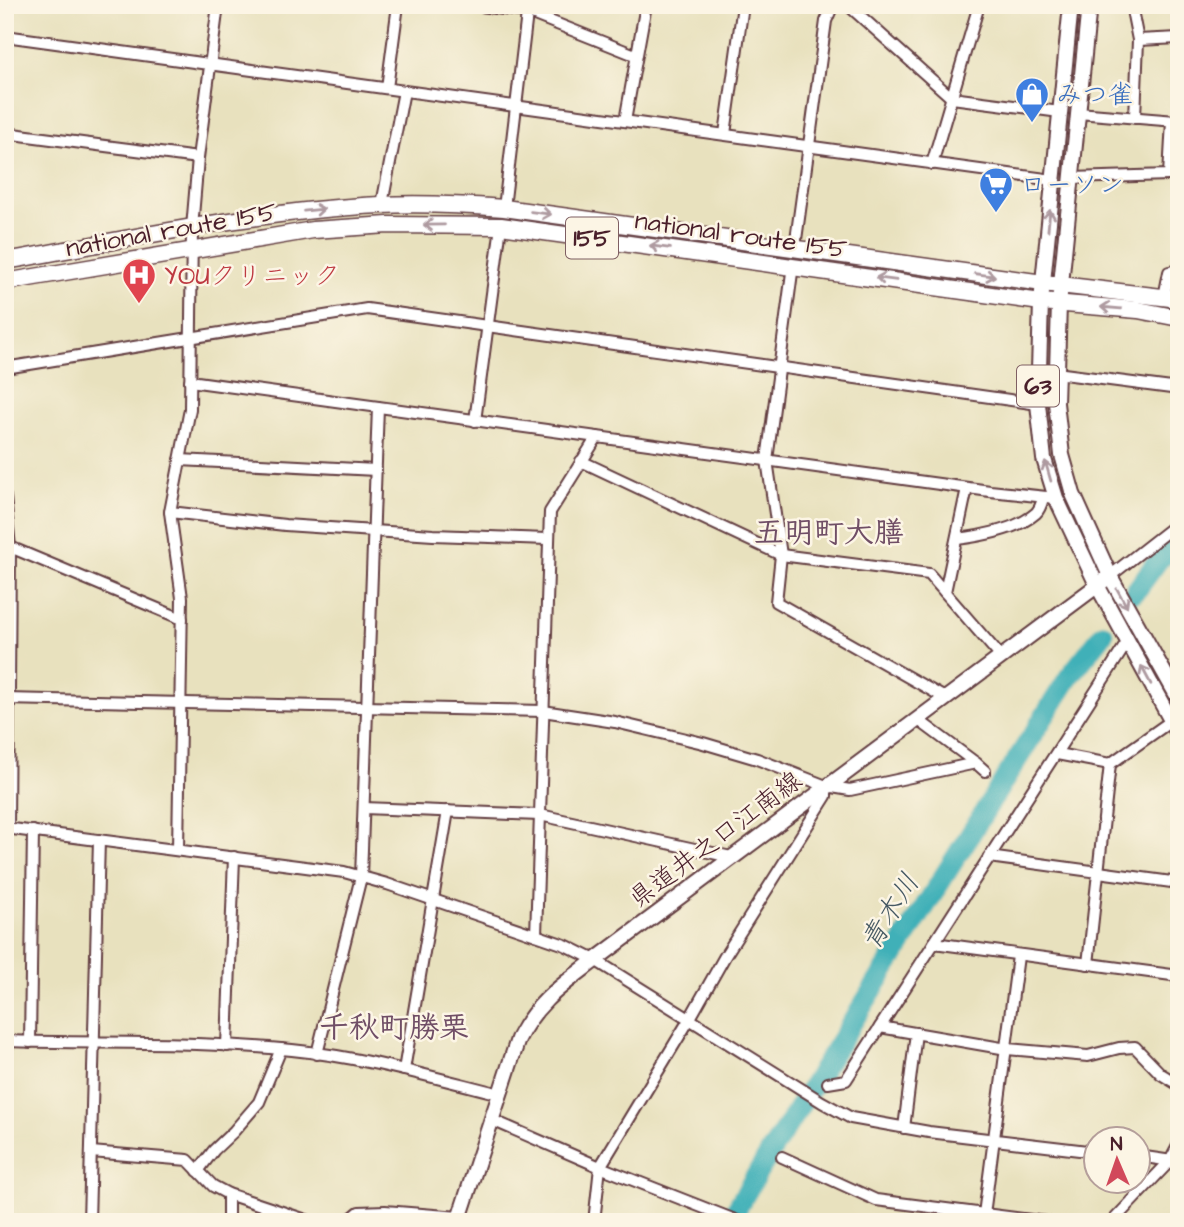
<svg xmlns="http://www.w3.org/2000/svg" width="1184" height="1227" font-family="'Architects Daughter','Klee One',sans-serif">
<rect width="100%" height="100%" fill="#fcf5e5"/>
<filter id="ink" filterUnits="userSpaceOnUse"><feTurbulence type="fractalNoise" baseFrequency=".0143" numOctaves="2"/><feDisplacementMap in="SourceGraphic" scale="14" xChannelSelector="R" yChannelSelector="G"/><feConvolveMatrix kernelMatrix="1 2 1 2 8 2 1 2 1" color-interpolation-filters="sRGB"/></filter>
<filter id="wash" filterUnits="userSpaceOnUse"><feTurbulence type="fractalNoise" baseFrequency=".00686" numOctaves="4" result="noise"/><feDisplacementMap in="SourceGraphic" scale="28" xChannelSelector="R" yChannelSelector="G"/><feGaussianBlur stdDeviation="1.57" result="paint"/><feColorMatrix in="noise" values="0 0 0 0 0 0 0 0 0 0 0 0 0 0 0 0 0 1.4 0 .05"/><feComposite in="paint" operator="in"/></filter>
<g filter="url(#wash)">
<rect width="100%" height="100%" fill="#e8e1be"/>
<g fill="none" stroke-linecap="round" stroke-linejoin="round">
<polyline stroke="#3fb0b8" stroke-width="3.5" points="5,382 19,370"/>
<g stroke="#3fb0b8" stroke-width="21">
<polyline points="1135,592 1159,559 1179,544"/>
<polyline points="729,1222 755,1177 1069,677 1103,634"/>
</g>
</g>
</g>
<g filter="url(#ink)">
<g fill="none" stroke-linecap="round" stroke-linejoin="round">
<g stroke="#623c41" stroke-width="14">
<g id="minor">
<polyline points="473,5 527,12 635,55"/>
<polyline points="848,5 952,98 1060,112"/>
<polyline points="1131,5 1138,40 1135,118"/>
<polyline points="5,36 1053,180"/>
<polyline points="1138,40 1179,38"/>
<polyline points="387,88 398,5"/>
<polyline points="1078,113 1176,121"/>
<polyline points="625,121 646,5"/>
<polyline points="5,133 198,158"/>
<polyline points="725,134 743,5"/>
<polyline points="932,164 979,5"/>
<polyline points="5,168 9,133"/>
<polyline points="1071,178 1169,175 1172,121"/>
<polyline points="382,204 404,91"/>
<polyline points="504,208 528,5"/>
<polyline points="795,247 826,21 833,5"/>
<polyline points="793,265 767,460 781,555 776,602 945,698"/>
<polyline points="1164,297 1169,272 1179,270"/>
<polyline points="5,368 367,309 1038,404"/>
<polyline points="1056,373 1179,389"/>
<polyline points="190,381 990,491 1056,498"/>
<polyline points="475,421 501,226"/>
<polyline points="180,460 376,470"/>
<polyline points="581,461 781,555 929,574 1001,657"/>
<polyline points="5,497 10,547 8,829"/>
<polyline points="170,512 285,525 433,535 547,539"/>
<path d="M957,539C981,536 1017,530 1036,513C1040,509 1042,502 1043,498"/>
<polyline points="10,547 182,619"/>
<polyline points="1110,576 1179,522"/>
<polyline points="945,592 967,488"/>
<polyline points="5,699 543,711 615,722 703,743 757,759 826,786 850,790 976,763 985,771"/>
<polyline points="917,719 976,763"/>
<polyline points="1057,754 1110,764 1171,721"/>
<polyline points="364,808 540,815 731,857"/>
<polyline points="5,828 344,872 387,884 565,945 595,960 822,1102 851,1118 929,1132 1096,1152"/>
<polyline points="178,850 182,598 170,512 190,409 192,228 198,158 218,5"/>
<polyline points="989,857 1179,883"/>
<polyline points="536,935 550,512 597,437"/>
<polyline points="934,943 1179,976"/>
<polyline points="1088,964 1110,764"/>
<polyline points="880,1027 1007,1049 1088,1056 1119,1048 1135,1047 1161,1074 1179,1085"/>
<path d="M5,1041C101,1044 197,1040 292,1050C363,1057 432,1077 500,1094"/>
<polyline points="30,1042 33,831"/>
<polyline points="227,1046 234,857"/>
<polyline points="317,1054 361,877 378,407"/>
<polyline points="404,1070 448,811"/>
<polyline points="828,1083 846,1080 1128,641"/>
<polyline points="492,1120 600,1167 740,1222"/>
<polyline points="904,1128 916,1033"/>
<polyline points="91,1152 188,1160 213,1186 228,1194 312,1222"/>
<polyline points="1138,1156 1179,1162"/>
<polyline points="782,1157 876,1200 1047,1222"/>
<polyline points="198,1171 214,1150 234,1131 259,1102 281,1049"/>
<polyline points="89,1222 99,840"/>
<polyline points="228,1222 228,1194"/>
<polyline points="347,1222 359,1212 385,1211 459,1217"/>
<polyline points="594,1222 600,1167 689,1020 725,956 826,796 826,786"/>
<polyline points="983,1222 1018,956"/>
<polyline points="1112,1222 1170,1161 1179,1144"/>
</g>
</g>
<g stroke="#623c41" stroke-width="18">
<g id="major">
<polyline points="1071,5 1041,302 1038,404 1044,459 1056,498 1097,585 1179,735"/>
<polyline points="1089,5 1059,304 1056,403 1062,455 1073,494 1110,576 1179,699"/>
<path d="M458,1222L518,1039C537,1001 563,985 595,960L1110,576"/>
</g>
</g>
<g stroke="#623c41" stroke-width="19">
<g id="highway">
<path d="M5,261C129,239 255,211 381,205C422,203 463,205 504,208L1043,283L1179,299"/>
<polyline points="5,282 313,230 388,225 501,226 1041,302 1138,310 1179,318"/>
</g>
</g>
<use href="#minor" stroke="#fff" stroke-width="10"/>
<use href="#major" stroke="#fff" stroke-width="14"/>
<use href="#highway" stroke="#fff" stroke-width="16"/>
</g>
<defs><path id="oneway-shaft" d="M-6 0H5M1.5-3L5.5 0L1.5 3" fill="none" stroke-width="1.6" stroke-linecap="round" stroke-linejoin="round" transform="scale(1.75)"/></defs>
<g stroke="#ae9aa0">
<use href="#oneway-shaft" transform="translate(314 210) rotate(-6)"/>
<use href="#oneway-shaft" transform="translate(541 213) rotate(8)"/>
<use href="#oneway-shaft" transform="translate(1049 220) rotate(-84)"/>
<use href="#oneway-shaft" transform="translate(434 225) rotate(179)"/>
<use href="#oneway-shaft" transform="translate(660 247) rotate(-172)"/>
<use href="#oneway-shaft" transform="translate(985 275) rotate(8)"/>
<use href="#oneway-shaft" transform="translate(886 279) rotate(-172)"/>
<use href="#oneway-shaft" transform="translate(1111 308) rotate(-175)"/>
<use href="#oneway-shaft" transform="translate(1048 471) rotate(-106)"/>
<use href="#oneway-shaft" transform="translate(1122 598) rotate(61)"/>
<use href="#oneway-shaft" transform="translate(1146 675) rotate(-118)"/>
</g>
</g>
<defs>
<g id="shop-pin" transform="scale(1.75)"><path d="M0 17L-7.5 6A9.5 9.5 0 1 1 7.5 6Z" fill="#3f7fe0" stroke="#fcf5e5"/><path d="M-5-2.5h2.3a2.7 3.5 0 0 1 5.4 0H5L5.5 6h-11ZM-1.5-2.5h3a1.5 2.3 0 0 0-3 0Z" fill="#fff"/></g>
<g id="supermarket-pin" transform="scale(1.75)"><path d="M0 17L-7.5 6A9.5 9.5 0 1 1 7.5 6Z" fill="#3f7fe0" stroke="#fcf5e5"/><path d="M-6-5.5h2.5l.6 2H6L4.5 2H-2.5L-4.4-4H-6ZM-1.5 3.2a1.3 1.3 0 1 0 .1 0ZM3 3.2a1.3 1.3 0 1 0 .1 0Z" fill="#fff"/></g>
<g id="hospital-pin" transform="scale(1.75)"><path d="M0 17L-7.5 6A9.5 9.5 0 1 1 7.5 6Z" fill="#e0444e" stroke="#fcf5e5"/><path d="M-5-5h3v3.5h4V-5h3V5h-3V1.5h-4V5h-3Z" fill="#fff"/></g>
</defs>
<g fill-rule="evenodd">
<use href="#shop-pin" x="1032" y="94"/>
<use href="#supermarket-pin" x="996" y="184"/>
<use href="#hospital-pin" x="139" y="275"/>
</g>
<g text-anchor="middle" stroke-width="5" stroke-linejoin="round" paint-order="stroke">
<g fill="#fcf5e5" stroke="#7f5f63" stroke-width="2">
<rect x="566" y="217.5" width="52" height="41" rx="5"/>
<rect x="1017" y="365.5" width="42" height="41" rx="5"/>
</g>
<g font-size="24" font-weight="bold" fill="#4a1f2b">
<text x="592" y="246">155</text>
<text x="1038" y="394">63</text>
</g>
<g font-size="26" fill="#366cbe" stroke="#fcf5e5" text-anchor="start">
<text x="1056" y="103">みつ雀</text>
<text x="1020" y="193">ローソン</text>
</g>
<g font-size="26" fill="#4a1f2b" stroke="#fcf5e5">
<text transform="translate(171 229) rotate(-10)" y="9">national route 155</text>
<text transform="translate(741 234) rotate(8)" y="9">national route 155</text>
<text transform="translate(715 839) rotate(-37)" y="9">県道井之口江南線</text>
</g>
<g font-size="26" fill="#be3a42" stroke="#fcf5e5" text-anchor="start">
<text x="164" y="284">YOUクリニック</text>
</g>
<g font-size="28" font-style="italic" fill="#465963" stroke="#fcf5e5">
<text transform="translate(889 911) rotate(-58)" y="10">青木川</text>
</g>
<g font-size="30" font-weight="bold" fill="#704e66" stroke="#fcf5e5">
<text x="829" y="542">五明町大膳</text>
<text x="394" y="1037">千秋町勝栗</text>
</g>
</g>
<rect width="1184" height="1227" fill="none" stroke="#fcf5e5" stroke-width="28"/>
<g transform="translate(1117 1160) rotate(358)"><circle r="33" fill="#fcf5e5" stroke="#b59f9b" stroke-width="2"/>
<path d="M0-5L12 26L0 18L-12 26Z" fill="#d1495b"/>
<text y="-10" font-size="19" font-weight="bold" text-anchor="middle" fill="#4a1f2b">N</text>
</g>
</svg>
